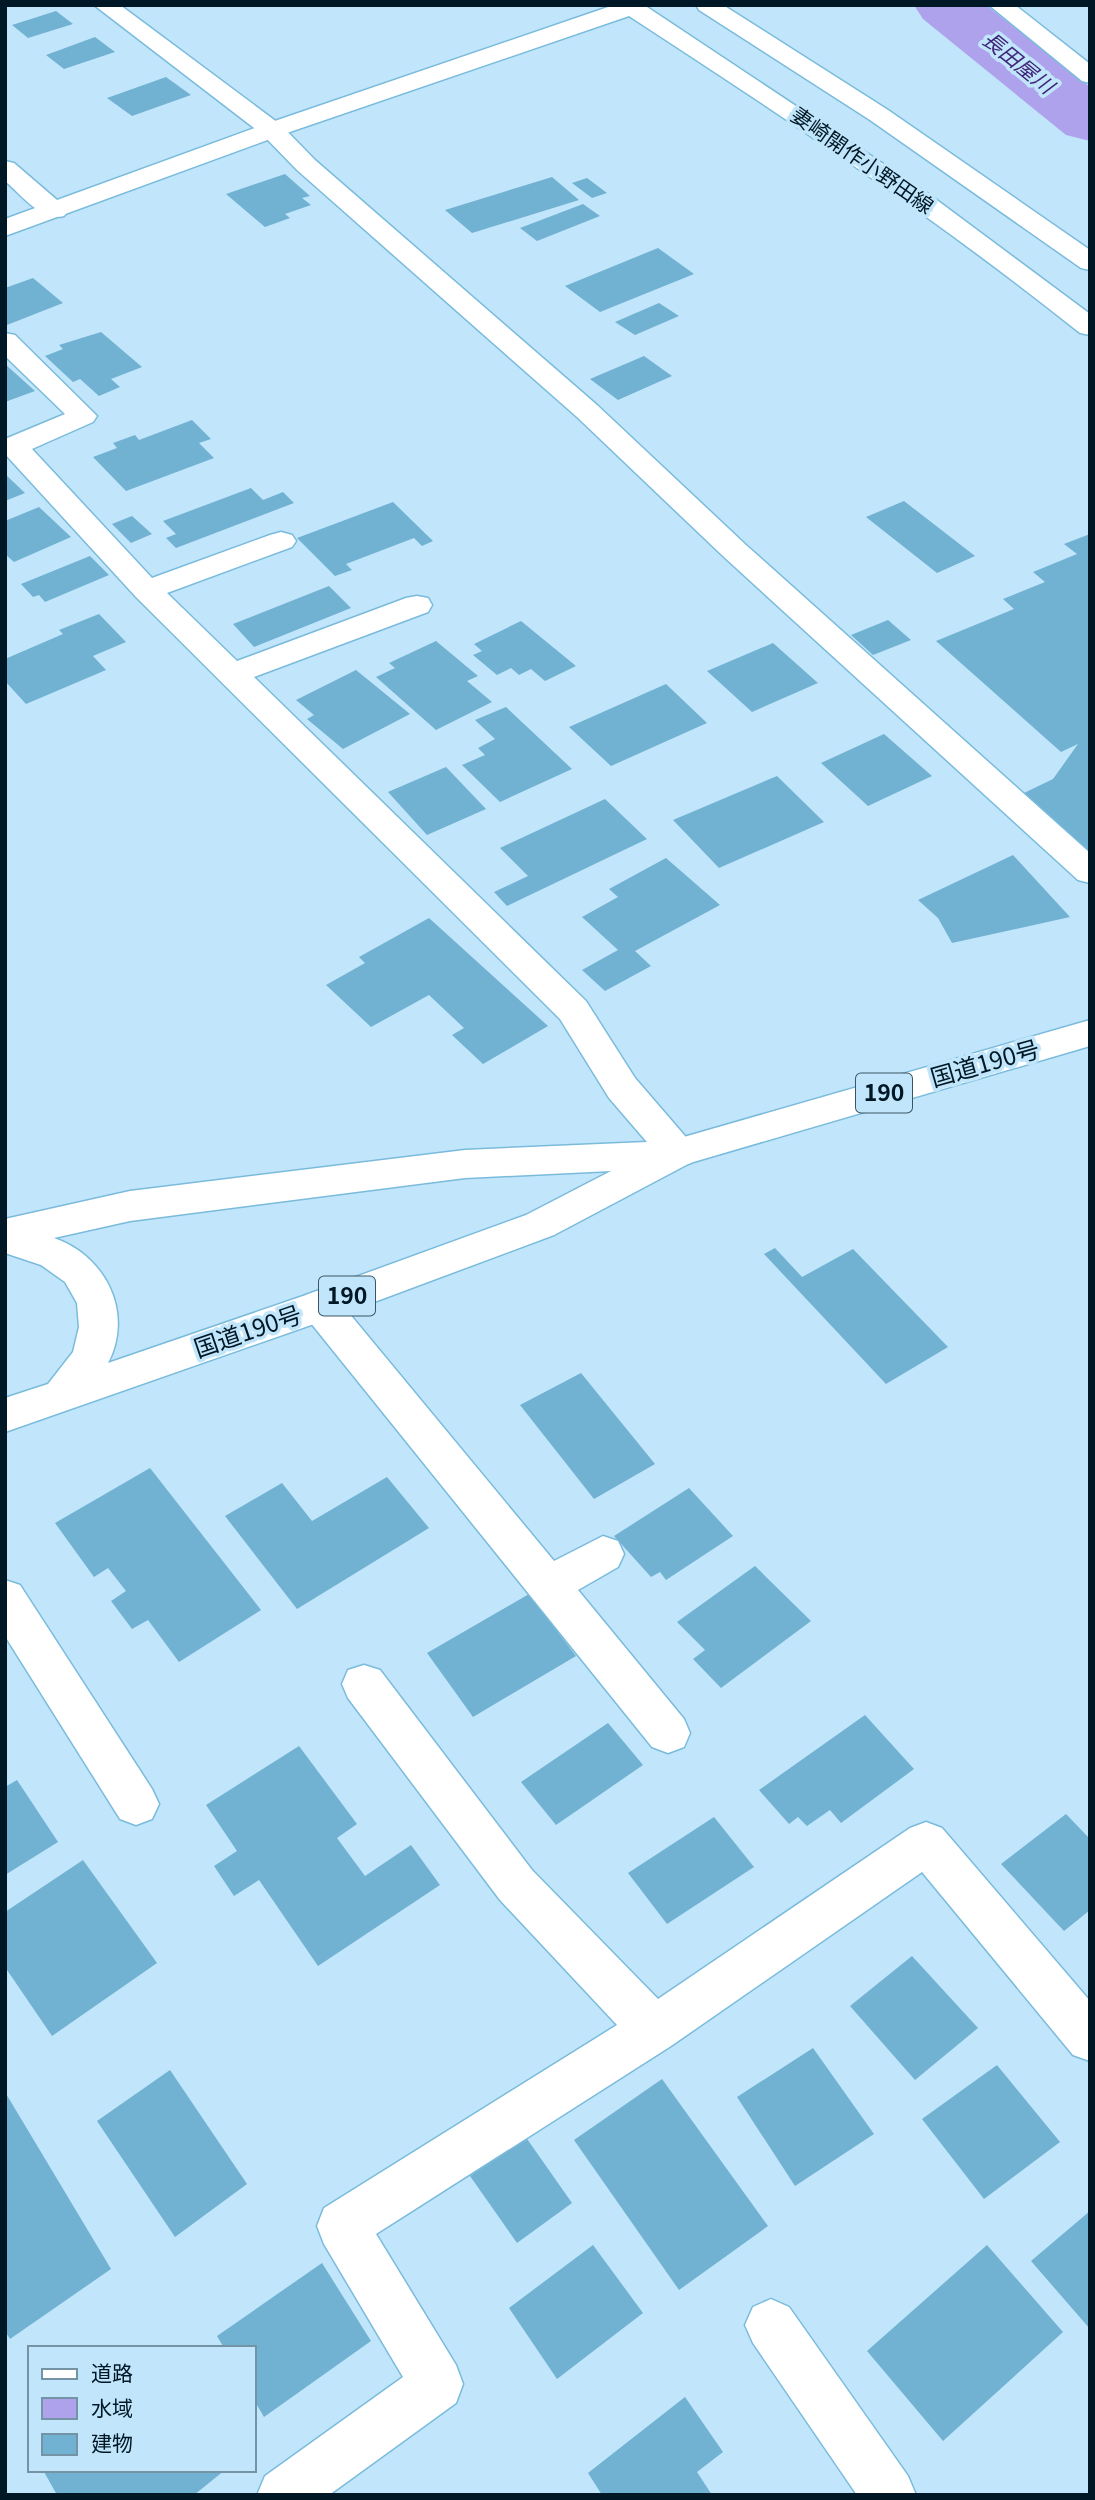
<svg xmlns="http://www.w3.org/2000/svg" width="1095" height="2500" font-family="Georgia,'Noto Sans JP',serif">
<rect width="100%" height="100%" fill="#c1e6fb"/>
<polygon fill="#afa2ec" points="918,5 978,5 1090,94 1090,115 1063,124"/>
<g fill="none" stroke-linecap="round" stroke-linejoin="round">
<polygon fill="#afa2ec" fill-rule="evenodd" points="914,5 986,5 1090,87 1090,141 1066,135 923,19"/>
</g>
<g fill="#71b1d2">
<polygon points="56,11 73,24 28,38 12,25"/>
<polygon points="95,37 115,52 64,69 46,55"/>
<polygon points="166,77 191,95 132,116 107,98"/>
<polygon points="285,174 310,196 302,198 311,205 285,214 290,218 265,227 226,194"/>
<polygon points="552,177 579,200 472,233 445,210"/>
<polygon points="587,178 607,193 592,198 572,183"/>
<polygon points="583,204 600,216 537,241 520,228"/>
<polygon points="658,248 694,274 600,312 565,286"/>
<polygon points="33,278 63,303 7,325 5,288"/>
<polygon points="659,303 679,316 635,335 615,322"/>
<polygon points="101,332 142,367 111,379 120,387 99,396 80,379 73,382 45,356 63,349 59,345"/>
<polygon points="644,356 672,376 618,400 590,379"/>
<polygon points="5,364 35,391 5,402"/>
<polygon points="192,420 211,439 199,443 214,458 126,491 93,457 117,448 113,443 135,435 139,440"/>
<polygon points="5,474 25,493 5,501"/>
<polygon points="251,488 263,500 283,492 294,503 176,548 166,538 176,534 163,521"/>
<polygon points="904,501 975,556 937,573 866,517"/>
<polygon points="393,502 433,541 422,546 414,538 346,564 352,570 335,576 297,538"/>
<polygon points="39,507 71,537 14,562 5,554 5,521"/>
<polygon points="132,516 152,534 131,543 112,524"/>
<polygon points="1090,534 1090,852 1024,793 1053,779 1078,744 1061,752 936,641 1014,609 1003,599 1045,582 1033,572 1077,554 1064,544"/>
<polygon points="90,556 109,575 45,602 39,595 33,597 21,584"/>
<polygon points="329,586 351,608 254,647 233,624"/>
<polygon points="99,614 126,642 93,656 106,670 26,704 5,681 5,659 63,634 59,630"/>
<polygon points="888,620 911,640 873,655 851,635"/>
<polygon points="521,621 576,666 545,681 531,669 519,675 511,668 497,675 473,655 482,651 474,644"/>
<polygon points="436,641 478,676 467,681 492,702 436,730 376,677 395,668 389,663"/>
<polygon points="773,643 818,683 752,712 707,671"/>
<polygon points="356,670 410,714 343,749 307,719 314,715 296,700"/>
<polygon points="666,684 707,723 611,766 569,727"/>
<polygon points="506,707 572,769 500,802 462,765 485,755 478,748 495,739 475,720"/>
<polygon points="884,734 932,776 868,806 821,763"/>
<polygon points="446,767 486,809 427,835 388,792"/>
<polygon points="777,776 824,822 719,868 673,820"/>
<polygon points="605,799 647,839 507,906 494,892 528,876 500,848"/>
<polygon points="1013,855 1070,917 952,943 938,918 918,900"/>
<polygon points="666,858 720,905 635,951 651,966 605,991 582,970 618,950 582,917 618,897 609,889"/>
<polygon points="429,918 548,1026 483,1064 452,1035 464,1028 429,995 371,1027 326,985 365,963 359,957"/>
<polygon points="775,1248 802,1277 853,1249 948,1347 886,1384 764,1254"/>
<polygon points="581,1373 655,1464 594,1499 520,1405"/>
<polygon points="150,1468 261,1610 179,1662 148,1620 132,1629 111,1601 126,1591 108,1568 94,1577 55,1523"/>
<polygon points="387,1477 429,1528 297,1609 225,1516 282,1483 312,1521"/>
<polygon points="689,1488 733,1536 666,1580 660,1572 651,1577 614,1536"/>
<polygon points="755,1566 811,1621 721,1688 693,1659 705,1650 677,1622"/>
<polygon points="529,1594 576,1656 473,1717 427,1653"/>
<polygon points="865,1715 914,1769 841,1823 830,1810 807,1826 798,1817 789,1824 759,1790"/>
<polygon points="608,1723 643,1765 556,1825 521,1782"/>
<polygon points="299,1746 357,1824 337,1838 365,1876 411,1845 440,1885 318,1966 259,1880 234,1896 214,1866 237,1851 206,1805"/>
<polygon points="17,1780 58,1842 5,1875 5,1787"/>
<polygon points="1066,1814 1090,1839 1090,1910 1064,1931 1001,1864"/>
<polygon points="714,1817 754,1867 667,1924 628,1873"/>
<polygon points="83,1860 157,1963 52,2036 5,1967 5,1912"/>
<polygon points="912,1956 978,2028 915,2080 850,2006"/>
<polygon points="813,2048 874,2134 795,2186 737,2097"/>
<polygon points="997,2065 1060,2142 984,2199 922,2119"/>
<polygon points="170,2070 247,2184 175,2237 97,2121"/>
<polygon points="662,2079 768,2226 679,2290 574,2140"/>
<polygon points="5,2092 111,2269 10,2339 5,2331"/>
<polygon points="525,2136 572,2203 517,2243 470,2176"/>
<polygon points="1090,2211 1090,2329 1031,2261"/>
<polygon points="593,2245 643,2313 557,2379 509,2308"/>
<polygon points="987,2245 1063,2332 943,2441 867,2351"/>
<polygon points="322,2263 371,2341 264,2417 254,2400 254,2348 224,2348 217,2336"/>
<polygon points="685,2397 723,2452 697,2472 712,2495 602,2495 588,2473"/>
<polygon points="43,2470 225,2470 194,2495 57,2495"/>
</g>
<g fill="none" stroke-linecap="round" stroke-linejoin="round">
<g stroke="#7abbdc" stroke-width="3">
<g id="street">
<polygon points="94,5 120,5 281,125 315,160 597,405 746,545 1090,853 1090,883 1078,880 724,557 577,417 297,170 263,135"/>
<polygon points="989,5 1015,5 1090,64 1090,83 1082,81"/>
<path d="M5,161L14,163L64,206L68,211L64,216C41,222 22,195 5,181Z"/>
<polygon points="5,333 15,335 97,416 93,422 32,449 152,578 270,535 281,532 292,535 296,541 292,547 167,593 237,661 406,598 417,596 428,598 432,605 428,612 254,677 586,1001 635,1078 691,1143 697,1153 691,1163 678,1167 665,1163 609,1098 560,1019 136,597 5,454 5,439 65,414 5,356"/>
<polygon points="320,1290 334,1295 554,1561 603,1536 618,1541 624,1554 618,1567 578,1590 684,1719 690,1733 684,1747 668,1753 652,1747 306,1317 300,1306 306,1295"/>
<polygon points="5,1580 20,1585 152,1789 159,1804 152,1819 136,1825 120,1819 5,1636"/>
<polygon points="364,1665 380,1670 532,1870 658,1999 910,1828 926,1822 942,1828 1090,2001 1090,2061 1073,2055 922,1872 671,2046 376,2234 456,2365 463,2384 456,2403 329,2495 257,2495 265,2476 403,2377 324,2244 317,2226 324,2208 617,2025 500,1900 348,1698 342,1684 348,1670"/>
<polygon points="771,2299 789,2307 908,2476 916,2495 857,2495 753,2343 745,2325 753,2307"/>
</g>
</g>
<g stroke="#7abbdc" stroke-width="3">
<g id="secondary">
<path d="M614,5H648L647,7L930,195L1090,314V335L1080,333C936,218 783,116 629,16L281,135L5,236V219L263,125Z"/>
<polygon points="696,5 723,5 888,110 1090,250 1090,270 1081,268 870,120 699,10"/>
</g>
</g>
<g stroke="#7abbdc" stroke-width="3">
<path id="highway" d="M1090,1020V1046L690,1163L554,1235L334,1317L5,1432V1398L48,1384L73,1352L79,1327L77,1303L65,1282L41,1265L5,1253V1219L130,1191L465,1150L670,1141ZM611,1171L526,1215L306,1295L108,1363C134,1313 106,1256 54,1238L130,1221L465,1178Z"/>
</g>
<use href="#street" fill="#fff" fill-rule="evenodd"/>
<use href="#secondary" fill="#fff" fill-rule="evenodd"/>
<use href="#highway" fill="#fff" fill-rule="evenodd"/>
</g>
<g text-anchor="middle" stroke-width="7" stroke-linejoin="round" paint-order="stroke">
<g font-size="21" font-style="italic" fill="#40257a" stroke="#c1e6fb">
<text transform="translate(1018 63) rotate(39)" y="7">長田屋川</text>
</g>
<g font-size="21" fill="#001825" stroke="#c1e6fb">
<text transform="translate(862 161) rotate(35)" y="7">妻崎開作小野田線</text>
</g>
<g fill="#c1e6fb" stroke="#3a5665" stroke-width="2">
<rect x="856" y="1073.5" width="56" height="39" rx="5"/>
<rect x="319" y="1276.5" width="56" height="39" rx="5"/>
</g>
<g font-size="23" font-weight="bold" fill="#001825">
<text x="884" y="1101">190</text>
<text x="347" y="1304">190</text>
</g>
<g font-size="24" fill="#001825" stroke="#c1e6fb">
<text transform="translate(985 1064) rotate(-16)" y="8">国道190号</text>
<text transform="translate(248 1332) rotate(-19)" y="8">国道190号</text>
</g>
</g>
<rect width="1095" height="2500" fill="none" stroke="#001825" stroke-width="14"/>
<rect x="28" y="2346" width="228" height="126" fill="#c1e6fb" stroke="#7494a5" stroke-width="2"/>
<rect x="42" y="2369" width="35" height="10" fill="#ffffff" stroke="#7494a5" stroke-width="2"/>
<text x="91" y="2381" font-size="21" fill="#001825">道路</text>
<rect x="42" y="2398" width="35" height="21" fill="#afa2ec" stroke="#7494a5" stroke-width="2"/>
<text x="91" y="2416" font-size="21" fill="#001825">水域</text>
<rect x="42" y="2434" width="35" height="21" fill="#71b1d2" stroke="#7494a5" stroke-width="2"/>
<text x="91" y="2451" font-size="21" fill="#001825">建物</text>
</svg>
